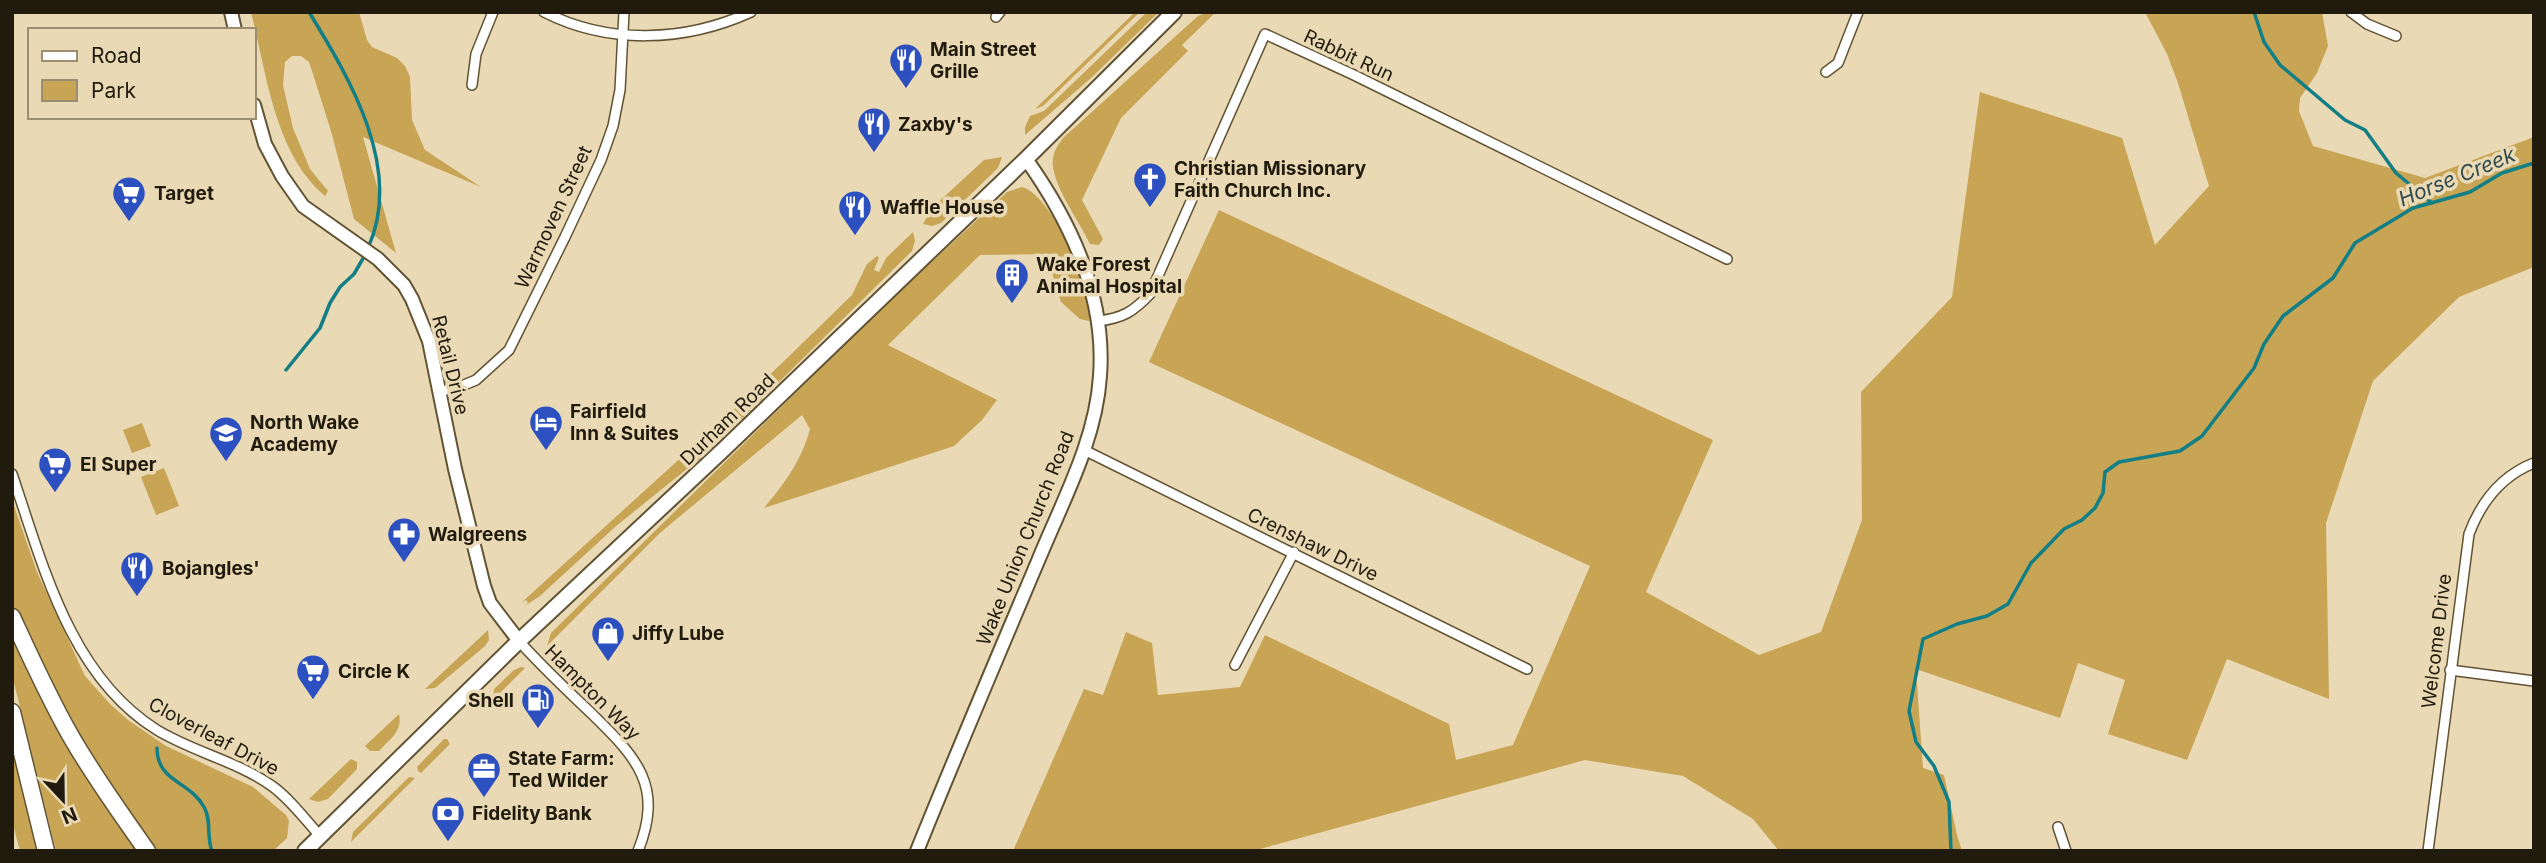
<svg xmlns="http://www.w3.org/2000/svg" width="2546" height="863" font-family="Inter,sans-serif">
<rect width="100%" height="100%" fill="#ead9b5"/>
<g fill="#c7a555">
<path d="M251,12H359L367,40L372,47L397,58L405,66L410,77L412,120L425,150L481,187L363,137L396,253L354,219L331,131L312,71L309,62L301,56H292L285,62L283,85L293,128L310,169L328,191L325,196C274,153 267,74 251,12Z"/>
<polygon points="1135,12 1140,12 1043,106 1035,109"/>
<polygon points="1147,12 1159,12 1090,79 1025,135 1025,127 1030,116 1044,111"/>
<path d="M1208,12L1214,14L1182,45L1188,51L1121,118L1082,200L1103,239L1099,245L1090,244C1080,222 1049,181 1053,158C1054,150 1059,144 1063,138L1198,16Z"/>
<polygon points="2145,12 2322,12 2328,46 2317,73 2300,98 2299,111 2313,146 2425,178 2534,137 2534,267 2459,297 2373,381 2326,523 2329,699 2227,659 2187,760 2108,734 2125,680 2078,663 2060,718 1916,669 1923,768 1944,775 1957,835 1962,851 1779,851 1753,819 1683,776 1585,760 1253,851 1013,851 1084,689 1103,695 1126,632 1152,643 1158,695 1240,687 1265,635 1449,724 1456,760 1513,745 1590,566 1149,362 1219,210 1713,440 1646,592 1759,655 1821,632 1862,520 1861,392 1952,297 1980,92 2122,138 2155,245 2209,186 2178,83 2167,54"/>
<polygon points="1002,157 998,168 941,223 932,226 923,224 933,207 984,160"/>
<path d="M1022,187C1050,193 1098,293 1089,321L1080,319L1061,302L1046,254L980,255L888,345L997,400L982,420L954,446L764,508C784,484 802,460 810,429L802,415L661,532L547,646L551,633L881,309L1007,192Z"/>
<polygon points="913,232 915,241 912,251 709,451 615,527 540,596 523,607 528,603 526,600 521,603 729,414 815,331 852,295 867,264 877,256 879,258 874,270 879,272 886,258"/>
<polygon points="142,423 151,446 132,453 123,430"/>
<polygon points="164,468 179,506 156,515 141,477"/>
<polygon points="12,500 37,572 85,676 110,704 128,720 166,746 253,787 286,815 289,821 287,838 273,851 153,851 101,777 29,643 12,602"/>
<polygon points="12,630 140,851 56,851 12,675"/>
<polygon points="488,630 489,640 485,646 435,688 425,689"/>
<polygon points="521,667 525,668 493,700 494,689 514,670"/>
<path d="M399,714C403,731 390,739 379,751H370L365,746Z"/>
<polygon points="12,737 40,851 20,851 12,821"/>
<polygon points="444,739 447,739 450,744 421,773 418,771 417,767"/>
<polygon points="351,759 357,762 357,769 328,799 318,802 309,799"/>
<polygon points="409,777 415,778 351,842 353,832"/>
</g>
<g fill="none" stroke-linecap="round" stroke-linejoin="round">
<g stroke="#127e85" stroke-width="3.5">
<path d="M309,12C350,79 404,169 368,248"/>
<polyline points="2254,12 2264,42 2280,65 2345,120 2365,130 2396,173 2432,203"/>
<polyline points="286,370 320,328 330,303 340,287 354,274 365,255"/>
<path d="M157,748C157,782 190,781 204,807C212,821 206,836 212,851"/>
<polyline points="1951,851 1949,802 1934,766 1916,742 1909,711 1923,639 1957,624 1987,616 2008,604 2031,563 2064,529 2082,520 2095,508 2103,493 2105,472 2119,462 2180,451 2202,436 2254,368 2264,344 2283,316 2333,278 2355,243 2413,208 2470,192 2502,173 2534,163"/>
</g>
<g stroke="#615333" stroke-width="12">
<g id="street">
<path d="M544,12C609,45 685,42 751,12"/>
<polyline points="2351,12 2367,24 2396,36"/>
<polyline points="996,17 1000,12"/>
<polyline points="1826,72 1838,63 1858,12"/>
<polyline points="472,85 476,54 493,12"/>
<path d="M1098,321C1123,318 1133,312 1150,294L1265,34L1354,75L1727,259"/>
<polyline points="439,392 464,385 476,380 509,350 565,237 601,160 613,126 620,90 624,12"/>
<polyline points="1084,450 1527,669"/>
<path d="M12,474C43,565 70,676 157,730C193,752 237,761 272,786C290,799 305,819 320,836"/>
<path d="M519,641C542,667 567,690 592,714C637,758 664,786 638,851"/>
<polyline points="1235,665 1294,552"/>
<polyline points="2450,670 2534,681"/>
<polyline points="2058,827 2066,851"/>
<path d="M2428,851L2469,534C2481,502 2501,476 2534,463"/>
</g>
</g>
<g stroke="#615333" stroke-width="16">
<g id="secondary">
<polyline points="231,12 235,30"/>
<polyline points="254,105 265,144 282,176 303,206 378,259 404,285 412,299 429,341 455,469 484,586 490,603 519,641"/>
<path d="M917,851C956,754 997,658 1038,561C1062,502 1096,441 1100,376C1106,296 1071,222 1026,159"/>
</g>
</g>
<g stroke="#615333" stroke-width="18">
<polyline id="primary" points="305,851 519,641 724,449 1026,159 1174,12"/>
</g>
<g stroke="#615333" stroke-width="19">
<g id="highway">
<path d="M12,617C30,656 48,696 69,733C92,774 120,812 147,851"/>
<polyline points="12,712 46,851"/>
</g>
</g>
<use href="#street" stroke="#fff" stroke-width="9"/>
<use href="#secondary" stroke="#fff" stroke-width="12"/>
<use href="#primary" stroke="#fff" stroke-width="14"/>
<use href="#highway" stroke="#fff" stroke-width="16"/>
</g>
<defs>
<g id="restaurant-pin" transform="scale(1.75)"><path d="M0 17L-7.5 6A9.5 9.5 0 1 1 7.5 6Z" fill="#2d50c0" stroke="#ead9b5"/><path d="M-5-6h1v4h1v-4h1v4h1v-4h1v5L-1.5 .5V6h-2V.5L-5-1ZM5-6V6H3V1.5H1.5Q1.5-4 5-6Z" fill="#fff"/></g>
<g id="church-pin" transform="scale(1.75)"><path d="M0 17L-7.5 6A9.5 9.5 0 1 1 7.5 6Z" fill="#2d50c0" stroke="#ead9b5"/><path d="M-1.2-6h2.4v3.5h3.3v2.4h-3.3V6h-2.4V-.1h-3.3v-2.4h3.3Z" fill="#fff"/></g>
<g id="supermarket-pin" transform="scale(1.75)"><path d="M0 17L-7.5 6A9.5 9.5 0 1 1 7.5 6Z" fill="#2d50c0" stroke="#ead9b5"/><path d="M-6-5.5h2.5l.6 2H6L4.5 2H-2.5L-4.4-4H-6ZM-1.5 3.2a1.3 1.3 0 1 0 .1 0ZM3 3.2a1.3 1.3 0 1 0 .1 0Z" fill="#fff"/></g>
<g id="building-pin" transform="scale(1.75)"><path d="M0 17L-7.5 6A9.5 9.5 0 1 1 7.5 6Z" fill="#2d50c0" stroke="#ead9b5"/><path d="M-4-6H4V6H1V3H-1V6H-4ZM-2.5-4.3h1.7v1.8h-1.7ZM.8-4.3h1.7v1.8H.8ZM-2.5-1h1.7V.8h-1.7ZM.8-1h1.7V.8H.8Z" fill="#fff"/></g>
<g id="hotel-pin" transform="scale(1.75)"><path d="M0 17L-7.5 6A9.5 9.5 0 1 1 7.5 6Z" fill="#2d50c0" stroke="#ead9b5"/><path d="M-6-4.5h1.5V1H6V5H4.5V3h-9V5H-6ZM-4 0a1.8 1.8 0 1 1 3.6 0ZM.5 0V-2.5h3Q6-2.5 6 0Z" fill="#fff"/></g>
<g id="school-pin" transform="scale(1.75)"><path d="M0 17L-7.5 6A9.5 9.5 0 1 1 7.5 6Z" fill="#2d50c0" stroke="#ead9b5"/><path d="M0-5L7-2L0 1L-7-2ZM-4 1L0 2.5L4 1V4Q0 6-4 4Z" fill="#fff"/></g>
<g id="pharmacy-pin" transform="scale(1.75)"><path d="M0 17L-7.5 6A9.5 9.5 0 1 1 7.5 6Z" fill="#2d50c0" stroke="#ead9b5"/><path d="M-2-6h4v4h4v4h-4v4h-4v-4h-4v-4h4Z" fill="#fff"/></g>
<g id="shop-pin" transform="scale(1.75)"><path d="M0 17L-7.5 6A9.5 9.5 0 1 1 7.5 6Z" fill="#2d50c0" stroke="#ead9b5"/><path d="M-5-2.5h2.3a2.7 3.5 0 0 1 5.4 0H5L5.5 6h-11ZM-1.5-2.5h3a1.5 2.3 0 0 0-3 0Z" fill="#fff"/></g>
<g id="fuel-pin" transform="scale(1.75)"><path d="M0 17L-7.5 6A9.5 9.5 0 1 1 7.5 6Z" fill="#2d50c0" stroke="#ead9b5"/><path d="M-5.5-6h7V0h2V4h1.3V-2.5L3-4.5l.8-.8L6-3V5H2.5V1h-1V6h-7ZM-4.2-4.7v3.2H.2V-4.7Z" fill="#fff"/></g>
<g id="office-pin" transform="scale(1.75)"><path d="M0 17L-7.5 6A9.5 9.5 0 1 1 7.5 6Z" fill="#2d50c0" stroke="#ead9b5"/><path d="M-6-3h4V-5.5h4V-3h4V5H-6ZM-1-4.5V-3h2v-1.5ZM-6 0V1H6V0Z" fill="#fff"/></g>
<g id="bank-pin" transform="scale(1.75)"><path d="M0 17L-7.5 6A9.5 9.5 0 1 1 7.5 6Z" fill="#2d50c0" stroke="#ead9b5"/><path d="M-6-4H6V4H-6ZM0-2.3a2.3 2.3 0 1 0 0 4.6a2.3 2.3 0 1 0 0-4.6Z" fill="#fff"/></g>
</defs>
<g fill-rule="evenodd">
<use href="#restaurant-pin" x="906" y="60"/>
<use href="#restaurant-pin" x="874" y="124"/>
<use href="#church-pin" x="1150" y="179"/>
<use href="#supermarket-pin" x="129" y="193"/>
<use href="#restaurant-pin" x="855" y="207"/>
<use href="#building-pin" x="1012" y="275"/>
<use href="#hotel-pin" x="546" y="422"/>
<use href="#school-pin" x="226" y="433"/>
<use href="#supermarket-pin" x="55" y="464"/>
<use href="#pharmacy-pin" x="404" y="534"/>
<use href="#restaurant-pin" x="137" y="568"/>
<use href="#shop-pin" x="608" y="633"/>
<use href="#supermarket-pin" x="313" y="671"/>
<use href="#fuel-pin" x="538" y="700"/>
<use href="#office-pin" x="484" y="769"/>
<use href="#bank-pin" x="448" y="813"/>
</g>
<g text-anchor="middle" stroke-width="7" stroke-linejoin="round" paint-order="stroke">
<g font-size="19" font-weight="bold" fill="#211b0e" stroke="#ead9b5" text-anchor="start">
<text x="930" y="56">Main Street<tspan x="930" dy="22">Grille</tspan></text>
<text x="898" y="131">Zaxby's</text>
<text x="1174" y="175">Christian Missionary<tspan x="1174" dy="22">Faith Church Inc.</tspan></text>
<text x="154" y="200">Target</text>
<text x="880" y="214">Waffle House</text>
<text x="1036" y="271">Wake Forest<tspan x="1036" dy="22">Animal Hospital</tspan></text>
<text x="570" y="418">Fairfield<tspan x="570" dy="22">Inn &amp; Suites</tspan></text>
<text x="250" y="429">North Wake<tspan x="250" dy="22">Academy</tspan></text>
<text x="80" y="471">El Super</text>
<text x="428" y="541">Walgreens</text>
<text x="162" y="575">Bojangles'</text>
<text x="632" y="640">Jiffy Lube</text>
<text x="338" y="678">Circle K</text>
<text x="514" y="707" text-anchor="end">Shell</text>
<text x="508" y="765">State Farm:<tspan x="508" dy="22">Ted Wilder</tspan></text>
<text x="472" y="820">Fidelity Bank</text>
</g>
<g font-size="19" fill="#211b0e" stroke="#ead9b5">
<text transform="translate(1349 55) rotate(25)" y="7">Rabbit Run</text>
<text transform="translate(553 217) rotate(-65)" y="7">Warmoven Street</text>
<text transform="translate(451 365) rotate(76)" y="7">Retail Drive</text>
<text transform="translate(727 419) rotate(-44)" y="7">Durham Road</text>
<text transform="translate(1025 538) rotate(-68)" y="7">Wake Union Church Road</text>
<text transform="translate(1313 544) rotate(26)" y="7">Crenshaw Drive</text>
<text transform="translate(2436 641) rotate(-83)" y="7">Welcome Drive</text>
<text transform="translate(593 692) rotate(45)" y="7">Hampton Way</text>
<text transform="translate(214 736) rotate(28)" y="7">Cloverleaf Drive</text>
</g>
<g font-size="21" font-style="italic" fill="#2f4b4f" stroke="#ead9b5">
<text transform="translate(2457 177) rotate(-22)" y="7">Horse Creek</text>
</g>
</g>
<rect width="2546" height="863" fill="none" stroke="#211b0e" stroke-width="28"/>
<rect x="28" y="28" width="228" height="91" fill="#ead9b5" stroke="#9a8d72" stroke-width="2"/>
<rect x="42" y="51" width="35" height="10" fill="#ffffff" stroke="#9a8d72" stroke-width="2"/>
<text x="91" y="63" font-size="21" fill="#211b0e">Road</text>
<rect x="42" y="80" width="35" height="21" fill="#c7a555" stroke="#9a8d72" stroke-width="2"/>
<text x="91" y="98" font-size="21" fill="#211b0e">Park</text>
<g transform="translate(63 800) rotate(158)" stroke="#ead9b5" stroke-width="5" paint-order="stroke">
<path d="M0-5L12 26L0 18L-12 26Z" fill="#211b0e"/>
<text y="-10" font-size="19" font-weight="bold" text-anchor="middle" fill="#211b0e">N</text>
</g>
</svg>
